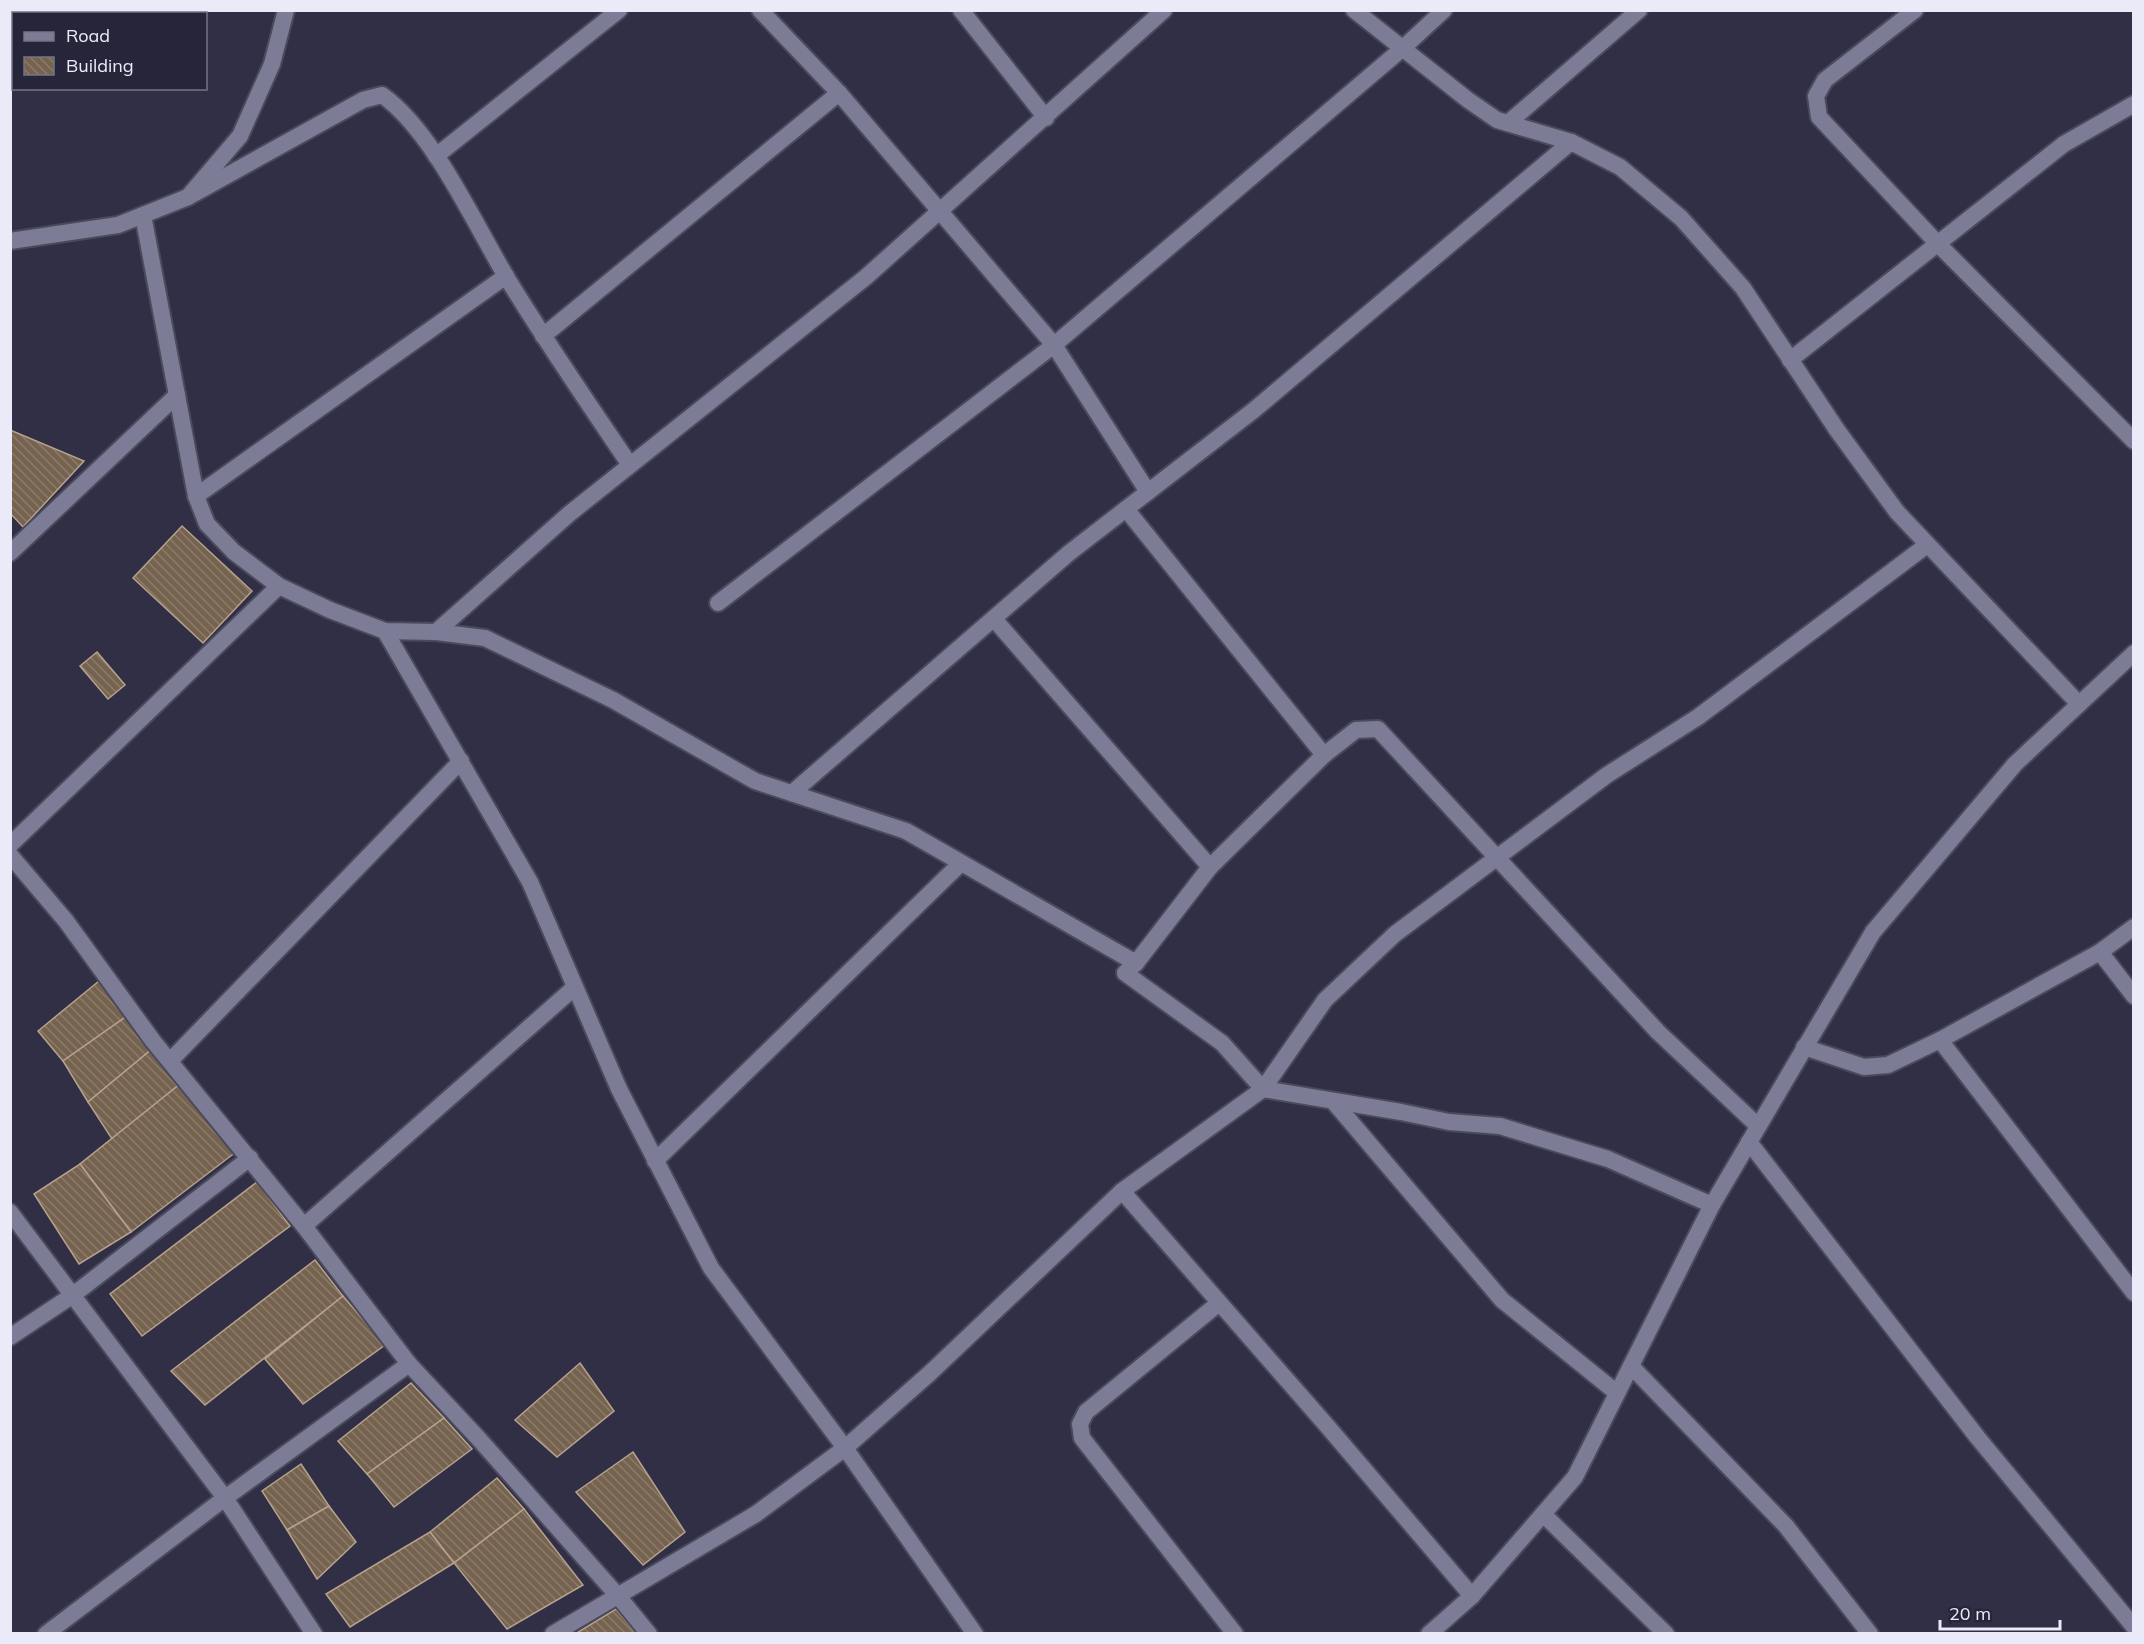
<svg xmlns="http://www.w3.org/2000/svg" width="2144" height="1644" font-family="Mulish,sans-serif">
<defs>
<pattern id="building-back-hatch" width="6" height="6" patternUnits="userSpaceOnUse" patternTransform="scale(1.5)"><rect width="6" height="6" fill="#76634f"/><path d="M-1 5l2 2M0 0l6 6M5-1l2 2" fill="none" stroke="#8a7a69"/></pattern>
</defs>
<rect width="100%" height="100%" fill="#312f45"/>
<g fill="url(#building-back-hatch)" stroke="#b7a28d" stroke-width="1.5">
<polygon points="10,430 84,461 23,527 10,513"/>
<polygon points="182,526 252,591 203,643 133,578"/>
<polygon points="97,652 125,685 108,699 80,666"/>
<polygon points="99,981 127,1016 63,1061 38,1031"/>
<polygon points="127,1016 152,1049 88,1102 63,1061"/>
<polygon points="152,1049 180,1084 112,1139 88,1102"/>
<polygon points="180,1084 236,1152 131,1232 80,1164"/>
<polygon points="80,1164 131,1232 79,1264 34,1194"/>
<polygon points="257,1182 290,1226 142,1336 110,1294"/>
<polygon points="315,1260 343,1296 205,1405 171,1371"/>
<polygon points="343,1296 385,1345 303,1404 265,1359"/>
<polygon points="580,1363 614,1411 557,1457 515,1420"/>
<polygon points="411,1383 444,1418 367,1474 338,1441"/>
<polygon points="444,1418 472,1449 394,1507 367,1474"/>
<polygon points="633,1452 685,1532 643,1565 576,1492"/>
<polygon points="301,1464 329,1506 287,1530 262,1491"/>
<polygon points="497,1478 524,1509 454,1563 430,1532"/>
<polygon points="329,1506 356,1542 317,1579 287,1530"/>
<polygon points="524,1509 583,1585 507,1629 454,1563"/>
<polygon points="430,1532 454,1563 350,1627 326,1594"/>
<polygon points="616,1609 637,1634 575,1634"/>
</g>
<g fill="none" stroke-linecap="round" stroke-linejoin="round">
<g stroke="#4b4a5c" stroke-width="20">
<g id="minor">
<polyline points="760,10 839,93 1054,345 1148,492"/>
<polyline points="961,10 1046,118"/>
<polyline points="1354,10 1468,100 1497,120 1571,142 1620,167 1681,218 1743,288 1837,430 1897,512 2079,704"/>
<polyline points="1915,10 1825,80 1816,96 1819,117 1938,244 2134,441"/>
<polyline points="1508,123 1639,10"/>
<polyline points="436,156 619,10"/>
<path d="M188,197L363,100L382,95C433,131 474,223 507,278C546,342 588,403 630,465"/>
<polyline points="143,215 196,496 207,524 234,552 279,586 330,610 385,631 436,632 485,638 613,700 755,781 906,831 1136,963 1125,973 1222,1043 1263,1089 1401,1112 1449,1122 1500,1126 1608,1159 1712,1205"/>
<polyline points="10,241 118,225 188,197 240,136 272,64 286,10"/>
<polyline points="543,336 839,93"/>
<polyline points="1790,360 2064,144 2134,104"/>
<polyline points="196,496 506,276"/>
<polyline points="1126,509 1324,755"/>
<polyline points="10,553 177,395"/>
<polyline points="718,603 1054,345 1403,48 1444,10"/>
<polyline points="994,619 1210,867"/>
<polyline points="385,631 530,882 619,1089 711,1268 845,1448 975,1634"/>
<polyline points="436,632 569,514 866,277 1164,10"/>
<polyline points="792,793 1069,553 1254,410 1571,142"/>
<polyline points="10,845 279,586"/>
<polyline points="10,855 66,921 153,1041 304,1226 409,1364 479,1439 618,1596 649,1634"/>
<polyline points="2100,952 2134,996"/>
<polyline points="1136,963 1210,867 1324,755 1356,730 1378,729 1658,1032 1758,1126"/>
<polyline points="1940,1040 2134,1293"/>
<polyline points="1804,1047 1864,1067 1888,1065 1940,1040 2100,952 2134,927"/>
<polyline points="170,1061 461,761"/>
<polyline points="1333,1101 1502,1300 1617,1393"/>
<polyline points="1749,1142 1978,1438 2134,1627"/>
<polyline points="655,1161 961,863"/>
<polyline points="1122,1191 1328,1427 1472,1596"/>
<polyline points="10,1212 225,1498 314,1634"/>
<polyline points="304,1226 575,987"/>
<polyline points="1219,1303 1086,1412 1080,1424 1082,1438 1235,1634"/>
<polyline points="10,1337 73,1295 250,1158"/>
<polyline points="1631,1366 1786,1526 1870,1634"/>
<polyline points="1543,1514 1666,1634"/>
<polyline points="46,1634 225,1498 409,1364"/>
<polyline points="553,1634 756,1514 845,1448 930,1373 1122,1191 1263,1089 1325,1000 1395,934 1607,775 1698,717 1927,545"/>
<polyline points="1429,1634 1472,1596 1575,1477 1712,1205 1873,932 2015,764 2134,653"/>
</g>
</g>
<use href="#minor" stroke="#7d7c96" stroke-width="16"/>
</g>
<rect width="2144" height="1644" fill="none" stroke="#eaeaf8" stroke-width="24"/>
<rect x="12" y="12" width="195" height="78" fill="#27253a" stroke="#757486" stroke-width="1.5"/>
<rect x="24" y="32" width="30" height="9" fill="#7d7c96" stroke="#757486" stroke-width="1.5"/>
<text x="66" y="42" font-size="18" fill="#eaeaf8">Road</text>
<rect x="24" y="57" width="30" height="18" fill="url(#building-back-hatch)" stroke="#757486" stroke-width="1.5"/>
<text x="66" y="72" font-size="18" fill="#eaeaf8">Building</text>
<path d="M1940 1620v9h120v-9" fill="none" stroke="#eaeaf8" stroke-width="3"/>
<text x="1949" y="1620" font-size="18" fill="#eaeaf8" stroke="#27253a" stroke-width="4.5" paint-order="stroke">20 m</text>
</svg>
